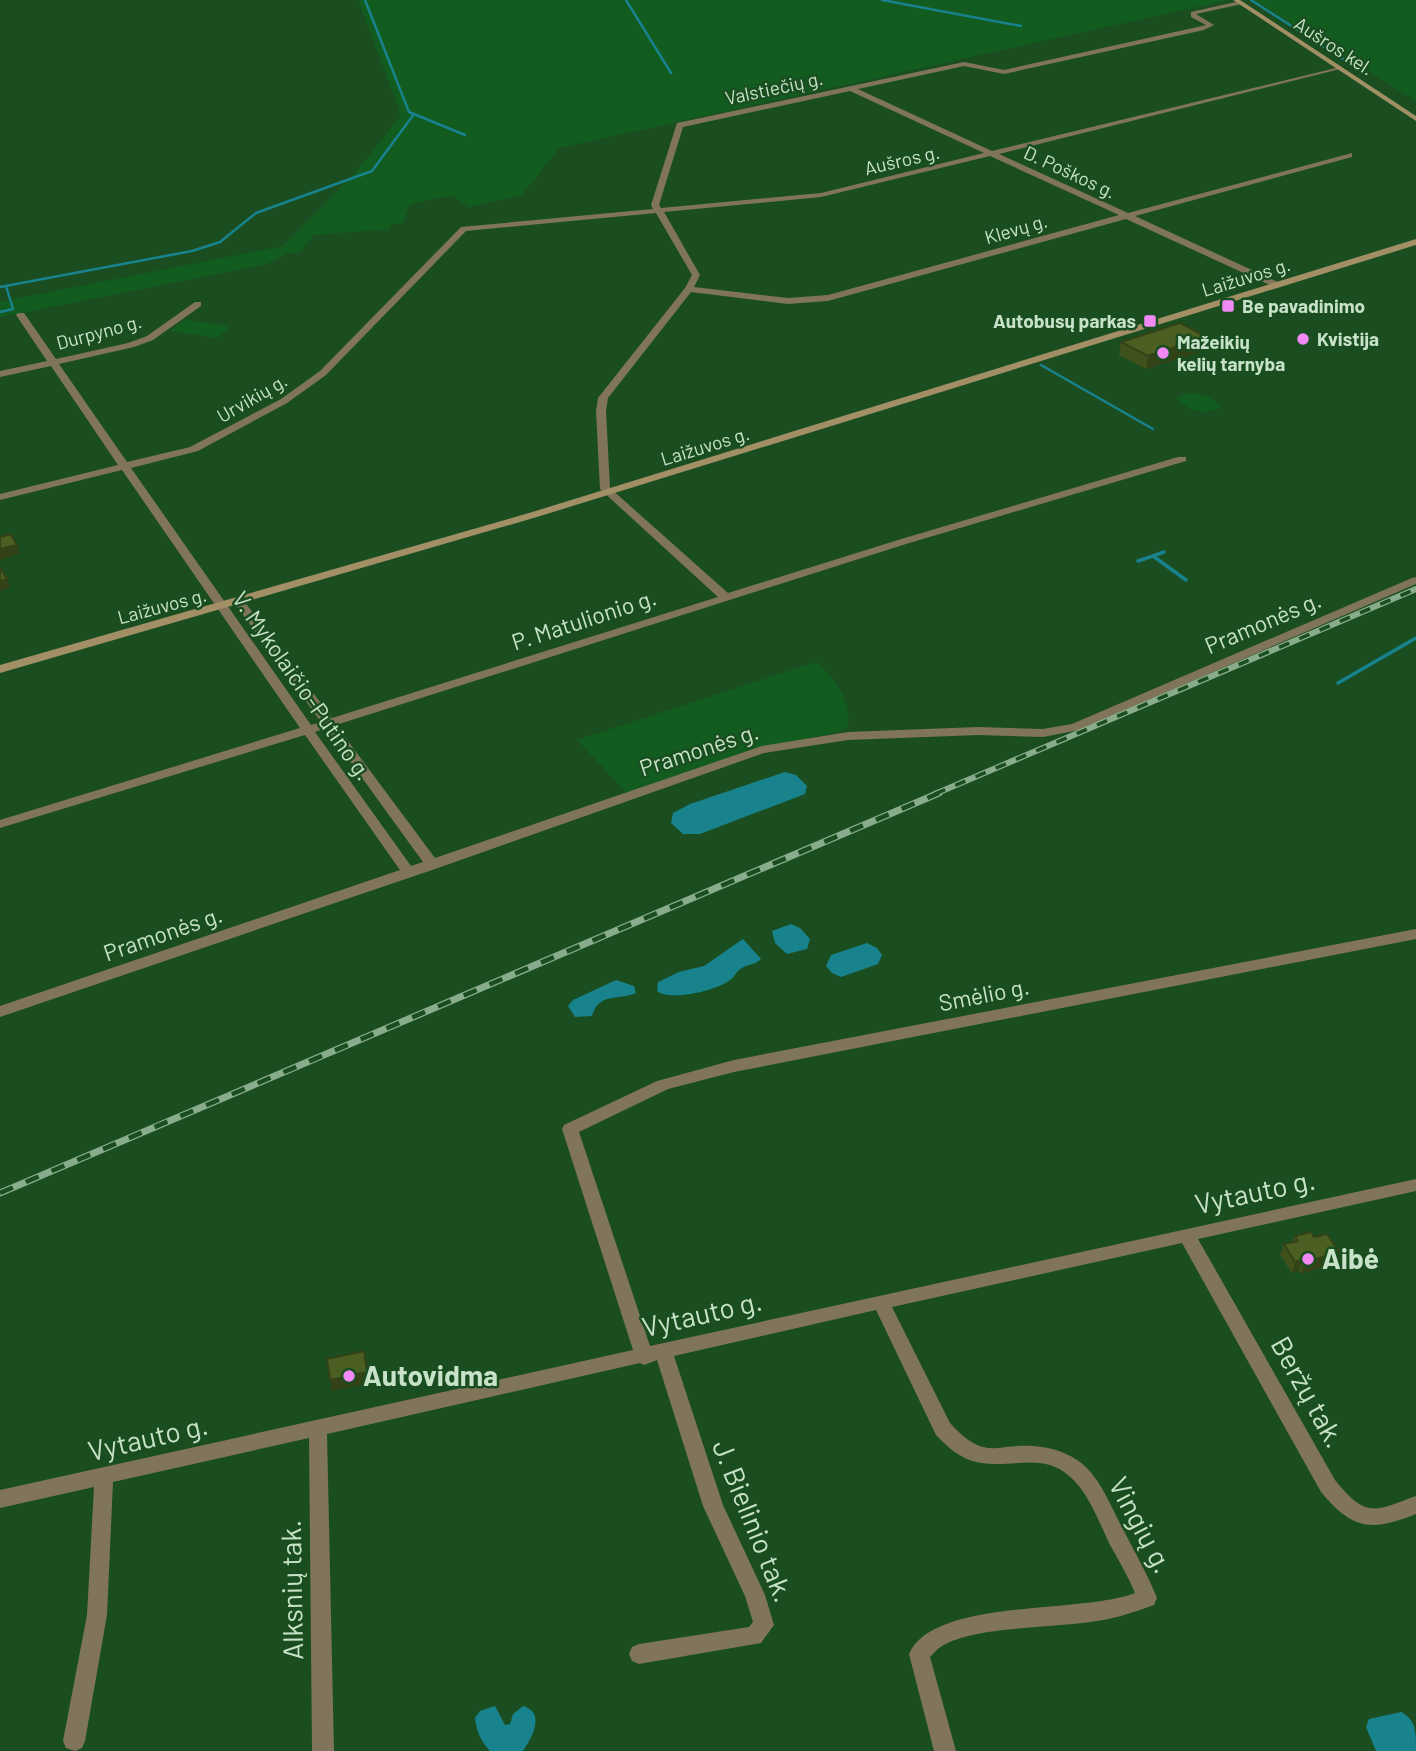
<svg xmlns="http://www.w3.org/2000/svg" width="1416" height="1751" font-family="Barlow,sans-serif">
<rect width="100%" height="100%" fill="#1a4e21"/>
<g fill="#125c20">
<polygon points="358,0 1229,0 559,148 522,195 469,207 454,196 429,199 409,206 403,223 391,224 390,229 313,235 301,252 286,254 267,264 0,317 0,302 283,246 357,171 401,115"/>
<polygon points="1254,0 1416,0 1416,101"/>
<polygon points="184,320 231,326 218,338 170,331"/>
<path d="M1186,393C1198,392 1216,398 1221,408C1203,415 1191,412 1176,399Z"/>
<path d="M816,662C834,679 852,700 848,726L841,731L758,749L627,793L577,740Z"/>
</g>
<g fill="#18828d">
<polygon points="785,772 796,775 807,786 805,794 700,834 683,834 671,823 673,813 690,804"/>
<polygon points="791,924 800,928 810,939 807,949 787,954 775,943 772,931"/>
<path d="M743,939L761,959C755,965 748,964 742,968C736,971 735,977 730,980C718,990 670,1002 657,991L658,982L679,972L704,966Z"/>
<polygon points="867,943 877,948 882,955 878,964 841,977 832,973 826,966 831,955"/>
<path d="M616,980L634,986L636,993C617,1001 599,992 592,1016L575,1017L568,1006L573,1000Z"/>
<path d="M495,1706L505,1725L510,1724L513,1714L523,1706C546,1712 532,1738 523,1751H490C481,1742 476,1730 475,1718L480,1711Z"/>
<path d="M1401,1712C1416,1720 1416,1731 1416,1751H1376L1366,1727L1369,1719Z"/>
</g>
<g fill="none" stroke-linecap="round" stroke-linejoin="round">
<g stroke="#18828d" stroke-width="2.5">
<polyline points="365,0 409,112 465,135"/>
<polyline points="626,0 671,73"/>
<polyline points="882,0 1021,26"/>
<polyline points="1251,0 1351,64"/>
<polyline points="0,287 192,251 220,242 256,213 372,171 414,114"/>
<polyline points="0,312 13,309 6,286"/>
<polyline points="1041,365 1153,429"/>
</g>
<g stroke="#18828d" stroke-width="3.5">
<polyline points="1153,556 1164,552"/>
<polyline points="1138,561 1153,556 1186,580"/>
<polyline points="1338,683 1416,638"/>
</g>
<g fill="#80745a" fill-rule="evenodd">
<path d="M1240,1L1242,4L1196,14L1214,25L1204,30L1004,74L964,66L858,89L992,151L1340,67V69L999,154L1128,213L1352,153V157L1135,216L1280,283V287H1274L1126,219L828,301L788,304L691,292L608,398L606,411L610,488L728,593L898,540L1178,457H1186V461L906,544L336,725L435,858L762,746L848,732L978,727L1043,729L1072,724L1412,578L1416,577V584L1079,730L1043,737L978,735L848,740L764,753L438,868L0,1017V1006L400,870L305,735L0,828V820L300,728L122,470L0,500V494L118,465L51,366L0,377V371L47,361L16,315L18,313H24L56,359L128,343L147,336L195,302H201V306L153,340L134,347L59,364L127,462L190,447L281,399L320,371L461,227L653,209L651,205L677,123L964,62L1004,70L1202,26L1206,25L1191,17V12ZM850,91L984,153L821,193L661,208L659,205L683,127ZM990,156L1119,215L828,295L788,298L694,287L700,275L664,212L821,197ZM656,213L692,275L685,288L598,398L596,411L600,489L718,597L332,718L244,601H236V605L321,722L311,725L131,468L198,451L287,403L326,375L466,231ZM326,728L423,862L411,866L315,732Z"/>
<path d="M1416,929V939L734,1072L668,1089L579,1132L650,1346L1416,1179V1191L1198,1239L1335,1480C1366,1518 1373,1512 1416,1496V1514C1371,1532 1353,1530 1321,1492L1182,1243L892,1307L950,1423C988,1465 997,1440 1042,1447C1058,1449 1074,1456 1086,1467C1103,1484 1112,1509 1124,1531C1135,1553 1148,1575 1157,1598L1154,1605C1135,1612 1117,1618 1097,1621C1057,1628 975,1626 942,1646C938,1648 934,1653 930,1657L956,1751H934L909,1654C933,1598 1082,1614 1135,1593C1128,1576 1119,1561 1110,1545C1097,1518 1085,1480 1055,1467C1044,1462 1031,1462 1018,1463C980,1466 963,1464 936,1435L876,1310L674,1356L723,1505L765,1595L774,1625L761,1643L639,1664L632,1661L629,1654L632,1647L639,1644L749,1627L753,1622L745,1596L703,1506L657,1360L644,1365L640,1363L327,1434L334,1751H312L309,1438L113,1482L107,1615L85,1741L82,1748L75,1751L66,1748L63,1741L87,1615L94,1487L0,1508V1490L633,1350L562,1129L564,1125L657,1081L734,1060Z"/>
</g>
<g fill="#a28f65" fill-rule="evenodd">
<polygon points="1233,0 1240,0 1416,116 1416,121"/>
<polygon points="1416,239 1416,245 537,517 0,673 0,665 529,513"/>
</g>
<g stroke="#89ad8c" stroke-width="6">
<polyline id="rail-far1" points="935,794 1416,589"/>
</g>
<g stroke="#89ad8c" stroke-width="7">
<polyline id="rail" points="0,1193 939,793"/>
</g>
<use href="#rail-far1" stroke="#1a4e21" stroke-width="3.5" stroke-dasharray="11" stroke-linecap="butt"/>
<use href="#rail" stroke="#1a4e21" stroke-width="4.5" stroke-dasharray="14" stroke-linecap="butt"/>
</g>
<g fill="#40521c">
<polygon points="1121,342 1205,350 1146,369 1119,355"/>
<polygon points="1295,1236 1339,1252 1335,1263 1301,1274 1299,1271 1292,1273 1280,1255 1284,1244 1293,1242"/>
</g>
<g fill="#344217">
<polygon points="1207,337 1205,350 1146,369 1148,356"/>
<polygon points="17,545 20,554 0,560 0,549"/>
<polygon points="7,579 10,588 0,591 0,581"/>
<polygon points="1339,1252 1335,1263 1301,1274 1304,1263"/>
<polygon points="1302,1260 1299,1271 1292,1273 1295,1262"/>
<polygon points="364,1351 369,1383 332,1391 330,1380"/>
</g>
<g fill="#4a5f21" stroke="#344217" stroke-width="2">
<polygon points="1180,323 1207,337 1148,356 1121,342"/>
<polygon points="11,534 17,545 0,549 0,537"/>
<polygon points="0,568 7,579 0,581"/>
<polygon points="1311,1232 1314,1237 1327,1234 1339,1252 1304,1263 1302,1260 1295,1262 1284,1244 1298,1241 1295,1236"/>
<polygon points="364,1351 367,1372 330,1380 327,1359"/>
</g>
<g fill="#f18af4" stroke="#1a4e21" stroke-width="2.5">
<rect x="1221" y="299" width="14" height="14" rx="3.5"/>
<rect x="1143" y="314" width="14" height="14" rx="3.5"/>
<circle cx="1303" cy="339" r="7"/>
<circle cx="1163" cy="353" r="7"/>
<circle cx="1308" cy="1259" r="7"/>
<circle cx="349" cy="1376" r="7"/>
</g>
<g text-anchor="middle" stroke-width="5" stroke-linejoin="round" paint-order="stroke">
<g font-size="19" fill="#c7e2c8" stroke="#1a4e21">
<text transform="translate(1334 46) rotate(33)" y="7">Aušros kel.</text>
<text transform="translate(774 88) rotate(-12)" y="7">Valstiečių g.</text>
<text transform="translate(902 160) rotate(-13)" y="7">Aušros g.</text>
<text transform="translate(1070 172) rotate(25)" y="7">D. Poškos g.</text>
<text transform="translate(1016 229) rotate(-16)" y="7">Klevų g.</text>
<text transform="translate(1246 277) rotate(-17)" y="7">Laižuvos g.</text>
<text transform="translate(99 332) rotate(-15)" y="7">Durpyno g.</text>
<text transform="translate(252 398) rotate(-30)" y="7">Urvikių g.</text>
<text transform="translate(705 446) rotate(-17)" y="7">Laižuvos g.</text>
<text transform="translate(162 606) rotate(-15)" y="7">Laižuvos g.</text>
</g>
<g font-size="19" font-weight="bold" fill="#c7e2c8" stroke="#1a4e21" text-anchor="start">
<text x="1242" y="313">Be pavadinimo</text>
<text x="1136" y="328" text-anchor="end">Autobusų parkas</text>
<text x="1317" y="346">Kvistija</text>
<text x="1177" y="349">Mažeikių<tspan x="1177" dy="22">kelių tarnyba</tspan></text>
</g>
<g font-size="23" fill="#c7e2c8" stroke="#1a4e21">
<text transform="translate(584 620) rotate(-18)" y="8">P. Matulionio g.</text>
<text transform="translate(1263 623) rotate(-23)" y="8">Pramonės g.</text>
<text transform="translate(302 686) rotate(55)" y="8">V. Mykolaičio-Putino g.</text>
<text transform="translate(699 750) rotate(-18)" y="8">Pramonės g.</text>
<text transform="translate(163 934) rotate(-19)" y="8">Pramonės g.</text>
<text transform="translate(984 995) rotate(-11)" y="8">Smėlio g.</text>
</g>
<g font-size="28" fill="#c7e2c8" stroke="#1a4e21">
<text transform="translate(1255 1192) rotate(-12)" y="10">Vytauto g.</text>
<text transform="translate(702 1314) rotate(-13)" y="10">Vytauto g.</text>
<text transform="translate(1308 1392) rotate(61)" y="10">Beržų tak.</text>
<text transform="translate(148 1438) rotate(-13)" y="10">Vytauto g.</text>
<text transform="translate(753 1521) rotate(68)" y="10">J. Bielinio tak.</text>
<text transform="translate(1141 1525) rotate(62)" y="10">Vingių g.</text>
<text transform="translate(292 1590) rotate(-91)" y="10">Alksnių tak.</text>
</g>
<g font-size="28" font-weight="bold" fill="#c7e2c8" stroke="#1a4e21" text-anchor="start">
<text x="1322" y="1269">Aibė</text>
<text x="363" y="1386">Autovidma</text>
</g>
</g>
</svg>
